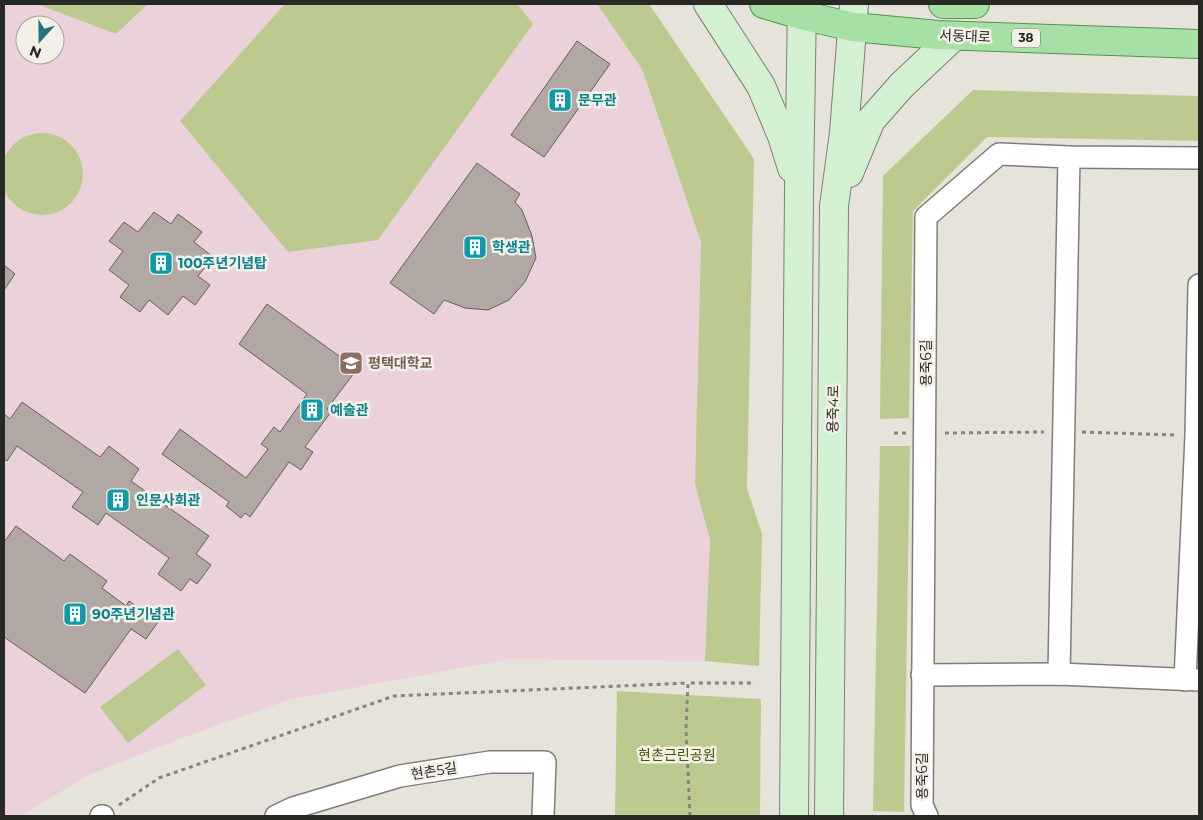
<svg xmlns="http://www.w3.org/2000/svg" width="1203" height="820" font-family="Montserrat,'Noto Sans KR',sans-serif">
<rect width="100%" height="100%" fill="#e6e3da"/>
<path fill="#ebd2da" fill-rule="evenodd" d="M4,4H597L642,69L701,242L695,484L710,540L705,661L509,659L288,700L182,738L91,774L20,816H4ZM25,25H55V55H25Z"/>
<g fill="#bcca90">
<polygon points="37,4 148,4 116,34"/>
<polygon points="285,4 517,4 533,24 378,240 288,252 180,121"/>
<polygon points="597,4 649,4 754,159 747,488 762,534 759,666 705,661 710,540 695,484 701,242 642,69"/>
<polygon points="973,90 1199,96 1199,141 987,137 913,211 909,418 880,419 883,176"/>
<circle cx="42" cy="174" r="41"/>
<polygon points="880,446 910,446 904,812 873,811"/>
<polygon points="178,649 206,685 128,743 100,707"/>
<polygon points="617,691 761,699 760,816 615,816"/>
</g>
<g fill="#b1a7a3" stroke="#675f5a">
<polygon points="577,41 610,64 544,157 511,135"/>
<polygon points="477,163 520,194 515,202 522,210 532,236 536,258 525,282 509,300 488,310 465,308 444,300 434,314 390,283"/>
<polygon points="154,212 171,224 178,214 202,232 194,242 213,257 198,276 210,285 195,305 183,296 168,315 149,300 140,312 120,297 129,285 109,270 123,251 109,241 124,222 138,232"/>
<polygon points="4,265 15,274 4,290"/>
<polygon points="267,304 357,369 327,409 331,412 305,447 313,452 301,470 289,462 250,517 245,513 241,518 226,506 229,502 162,454 180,429 246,478 268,449 261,444 274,427 280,432 307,394 239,344"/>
<polygon points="22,402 100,457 109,446 139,469 131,481 209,536 196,554 211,565 197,584 190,579 181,591 158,574 169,558 106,513 98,525 72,507 83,492 17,446 7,461 4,459 4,414 10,419"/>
<polygon points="16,526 64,561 70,554 107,581 102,588 126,606 129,601 158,622 146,639 131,629 85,693 4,637 4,542"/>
</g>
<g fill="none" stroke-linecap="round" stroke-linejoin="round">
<g stroke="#7f7d75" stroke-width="24">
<g id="minor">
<polyline points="1059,674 1069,157"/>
<polyline points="922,675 1059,674 1199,680"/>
<polyline points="1185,680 1196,436 1199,285"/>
<polyline points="101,816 103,816"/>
<polyline points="276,816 293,808 400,776 490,762 545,762 543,816"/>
<polyline points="927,816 922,805 926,217 999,154 1069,157 1199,158"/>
</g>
</g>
<g stroke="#7f7d75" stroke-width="30">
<g id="secondary">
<polyline points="708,4 761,86 782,136 792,168"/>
<polyline points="849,173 871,120 902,85 954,36"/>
<polyline points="794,816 799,191 802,4"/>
<polyline points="829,816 834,206 844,133 854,4"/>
</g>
</g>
<g stroke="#549350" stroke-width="30">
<g id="primary">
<polyline points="764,4 801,15 853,27 938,35 1199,44"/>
<polyline points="943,4 975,4"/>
</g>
</g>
<g stroke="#86847e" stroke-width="3" stroke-dasharray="4 4" stroke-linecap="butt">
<polyline points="1082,432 1176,435"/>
<polyline points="894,433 906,433"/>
<polyline points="945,433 1044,432"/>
<polyline points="119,805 159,778 394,696 688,683"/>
<polyline points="690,816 686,729 688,683 755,683"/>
</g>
<use href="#minor" stroke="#fff" stroke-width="21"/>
<use href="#secondary" stroke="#d3f0d2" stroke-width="28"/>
<use href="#primary" stroke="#a6e0a4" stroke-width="28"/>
</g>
<defs>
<g id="building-square" transform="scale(1.25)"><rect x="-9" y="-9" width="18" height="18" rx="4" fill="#0f9aa8" stroke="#f3f1e7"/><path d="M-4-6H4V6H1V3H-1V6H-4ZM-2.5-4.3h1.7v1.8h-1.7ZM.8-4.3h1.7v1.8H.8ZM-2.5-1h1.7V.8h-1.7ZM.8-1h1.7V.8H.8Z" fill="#fff"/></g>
<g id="university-square" transform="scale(1.25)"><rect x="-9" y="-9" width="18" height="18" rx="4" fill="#8d6e63" stroke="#f3f1e7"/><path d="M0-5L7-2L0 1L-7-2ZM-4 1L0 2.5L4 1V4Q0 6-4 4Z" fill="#fff"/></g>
</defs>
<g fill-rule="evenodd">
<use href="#building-square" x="560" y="100"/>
<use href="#building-square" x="475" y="247"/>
<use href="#building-square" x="161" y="263"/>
<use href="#university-square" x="351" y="363"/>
<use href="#building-square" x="312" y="410"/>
<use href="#building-square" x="118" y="500"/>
<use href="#building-square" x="75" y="614"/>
</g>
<g text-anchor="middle" stroke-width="5" stroke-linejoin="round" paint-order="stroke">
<rect fill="#f3f1e7" stroke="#65645e" stroke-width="1" x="1012" y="28.5" width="28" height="19" rx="4"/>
<g font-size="12" font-weight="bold" fill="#282824">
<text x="1026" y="42">38</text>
</g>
<g font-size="14" fill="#282824" stroke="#f3f1e7">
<text transform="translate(965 36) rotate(2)" y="5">서동대로</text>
<text transform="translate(926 363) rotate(-90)" y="5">용죽6길</text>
<text transform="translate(833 409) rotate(-89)" y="5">용죽4로</text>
<text transform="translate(434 771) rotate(-9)" y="5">현촌5길</text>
<text transform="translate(922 776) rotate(-90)" y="5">용죽6길</text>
</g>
<g font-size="14" font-weight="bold" fill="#0d838f" stroke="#f3f1e7" text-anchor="start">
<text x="578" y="105">문무관</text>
<text x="492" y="252">학생관</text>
<text x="178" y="268">100주년기념탑</text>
<text x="330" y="415">예술관</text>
<text x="136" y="505">인문사회관</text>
<text x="92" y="619">90주년기념관</text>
</g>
<g font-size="14" font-weight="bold" fill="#785e54" stroke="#f3f1e7" text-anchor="start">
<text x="368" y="368">평택대학교</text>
</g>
<g font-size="14" fill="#485509" stroke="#f3f1e7">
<text x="677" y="760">현촌근린공원</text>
</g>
</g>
<rect width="1203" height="820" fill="none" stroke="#282824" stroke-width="10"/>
<g transform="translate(40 40) rotate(201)"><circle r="24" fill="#f3f1e7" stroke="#a2a199"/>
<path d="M0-4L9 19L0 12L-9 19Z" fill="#2a717e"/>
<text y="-8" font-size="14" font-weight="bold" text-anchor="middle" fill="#282824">N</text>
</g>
</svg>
